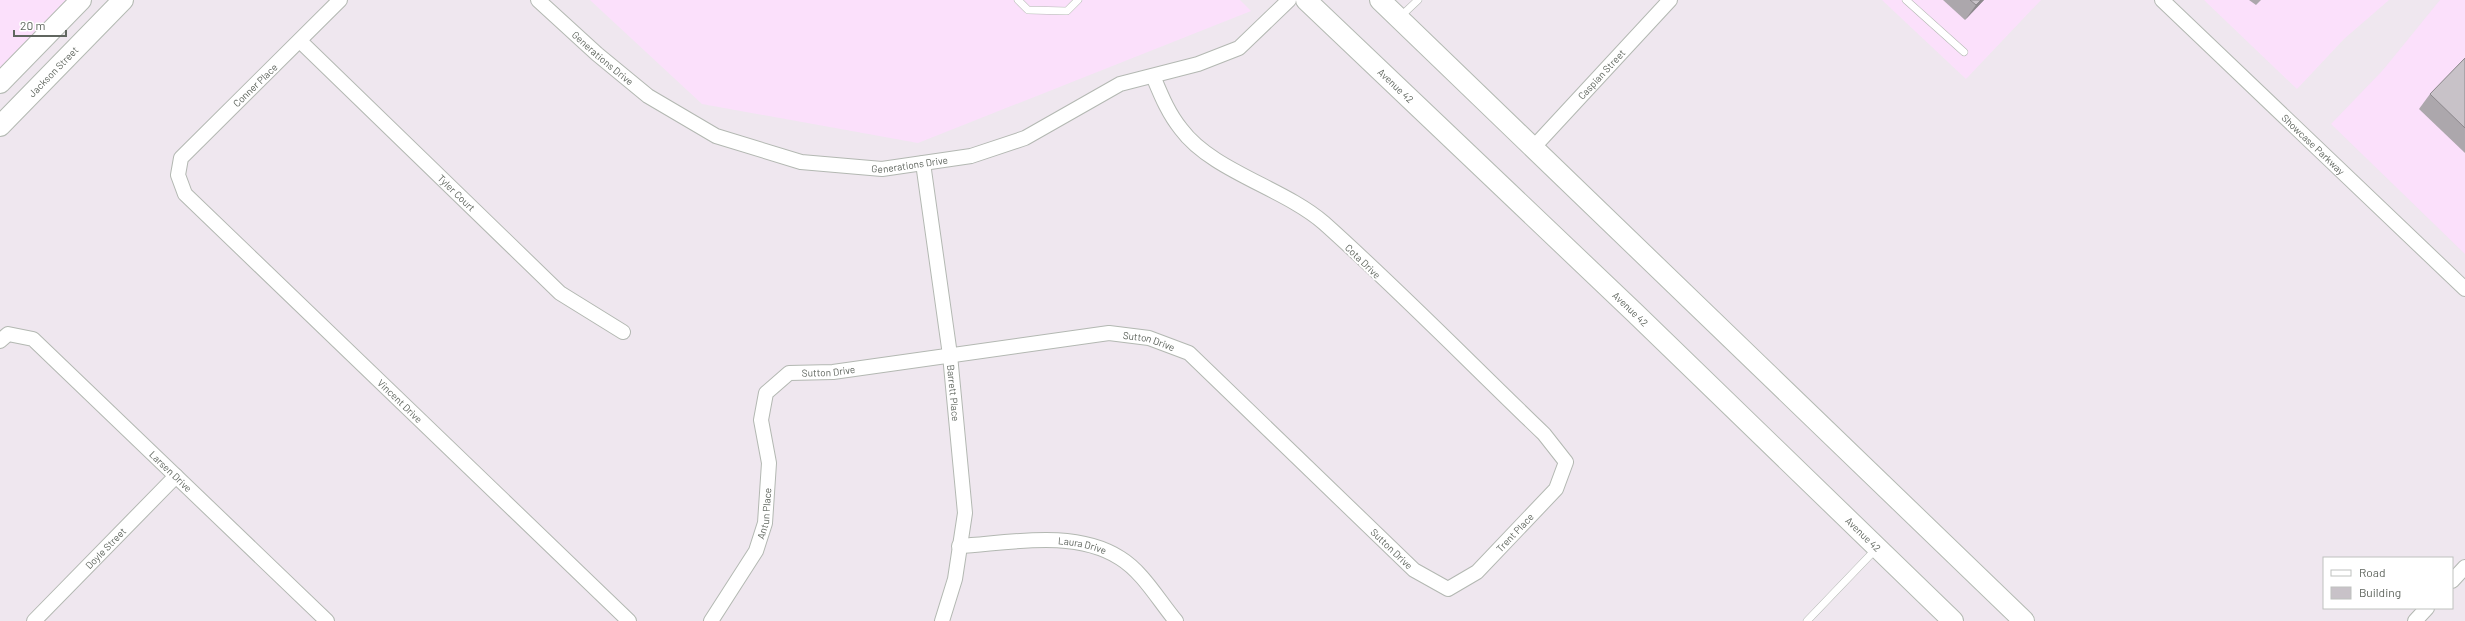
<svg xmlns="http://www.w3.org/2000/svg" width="2465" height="621" font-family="Barlow,sans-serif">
<rect width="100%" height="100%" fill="#efe7ef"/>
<g fill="#fbe0fb">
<polygon points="0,0 67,0 0,69"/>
<polygon points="590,0 1240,0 1251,11 918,143 702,104"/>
<polygon points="1882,0 2041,0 1966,79"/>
<polygon points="2204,0 2389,0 2344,39 2297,89"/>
<polygon points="2440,0 2465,0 2465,254 2331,124 2383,70"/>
</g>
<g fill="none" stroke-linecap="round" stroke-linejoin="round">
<g stroke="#b3b8b2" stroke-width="8">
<g id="lane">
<polyline points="1018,0 1028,10 1067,11 1078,0"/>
<polyline points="1906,0 1964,52"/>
<polyline points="1400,17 1418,0"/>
<polyline points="1807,621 1876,549"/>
</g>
</g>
<g stroke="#b3b8b2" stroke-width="16">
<g id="street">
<path id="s1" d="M340,0L181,158L178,175L185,194L629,621"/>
<path id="s2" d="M538,0L597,54L648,96L716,136L801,162L882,169L971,156L1025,138L1120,84L1198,64L1239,48L1289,0"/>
<path id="s3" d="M2162,0L2465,289"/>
<path id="s4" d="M300,41L560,293L623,332"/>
<path id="s5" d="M1532,149L1670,0"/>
<path id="s6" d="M923,163L950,355L965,513L955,579L942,621"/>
<path id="s7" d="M0,341L8,334L33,339L327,621"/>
<path id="s8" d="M959,546C1010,543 1074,529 1120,558C1143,572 1159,601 1176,621"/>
<polyline points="2452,581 2465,567"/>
<path id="s9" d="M34,621L176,476"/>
<path id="s10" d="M711,621L756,551L765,523L769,463L761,420L766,393L789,373L833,372L1109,333L1149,338L1189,353L1414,570L1448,589L1477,572L1556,489L1566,462L1544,434C1471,364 1400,291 1324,223C1284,188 1212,171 1181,129C1168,113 1161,95 1153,76"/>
<polyline points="2415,621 2427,608"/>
</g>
</g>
<g stroke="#b4bab3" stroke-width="22">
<g id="secondary">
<path id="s11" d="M1306,0L1635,313L1953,621"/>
<polyline points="1380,0 2024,621"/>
<polyline points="0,83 81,0"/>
<path id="s12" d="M0,126L123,0"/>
</g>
</g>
<use href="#lane" stroke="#fff" stroke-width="7"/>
<use href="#street" stroke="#fff" stroke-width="14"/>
<use href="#secondary" stroke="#fff" stroke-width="20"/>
</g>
<g fill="#aca7ac">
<polygon points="1943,0 1984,0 1965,20"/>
<polygon points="2249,0 2261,0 2256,5"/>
<polygon points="2465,58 2465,153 2419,109 2430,94"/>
</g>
<polygon fill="#8c888c" points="1981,0 1984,0 1965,20 1976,5"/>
<g fill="#c8c2c8" stroke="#8c888c">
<polygon points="1970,0 1981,0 1976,5"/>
<polygon points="2465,58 2465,128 2430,94"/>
</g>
<g text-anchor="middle" stroke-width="4" stroke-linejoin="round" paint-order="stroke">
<g font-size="10" fill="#60665f" stroke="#fff">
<text dy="4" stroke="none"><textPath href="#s2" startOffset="87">Generations Drive</textPath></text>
<text dy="4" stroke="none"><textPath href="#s12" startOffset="76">Jackson Street</textPath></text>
<text dy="4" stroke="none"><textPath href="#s5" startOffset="102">Caspian Street</textPath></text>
<text transform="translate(255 85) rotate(-44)" y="4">Conner Place</text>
<text dy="4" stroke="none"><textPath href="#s11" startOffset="124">Avenue 42</textPath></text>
<text dy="4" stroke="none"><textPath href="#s3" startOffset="209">Showcase Parkway</textPath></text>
<text dy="4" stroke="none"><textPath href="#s2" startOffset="423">Generations Drive</textPath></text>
<text dy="4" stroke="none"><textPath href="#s4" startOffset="218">Tyler Court</textPath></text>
<text transform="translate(1363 261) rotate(44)" y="4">Cota Drive</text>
<text dy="4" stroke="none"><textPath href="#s11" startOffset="448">Avenue 42</textPath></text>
<text dy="4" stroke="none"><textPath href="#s10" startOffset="638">Sutton Drive</textPath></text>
<text dy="4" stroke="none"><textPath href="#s10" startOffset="314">Sutton Drive</textPath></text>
<text dy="4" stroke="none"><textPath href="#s6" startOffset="232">Barrett Place</textPath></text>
<text dy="4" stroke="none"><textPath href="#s1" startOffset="560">Vincent Drive</textPath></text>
<text dy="4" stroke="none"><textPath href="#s7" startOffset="227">Larsen Drive</textPath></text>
<text dy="4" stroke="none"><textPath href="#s10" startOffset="122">Antun Place</textPath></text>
<text dy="4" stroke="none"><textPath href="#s10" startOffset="1120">Trent Place</textPath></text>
<text dy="4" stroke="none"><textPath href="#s11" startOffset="772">Avenue 42</textPath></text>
<text dy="4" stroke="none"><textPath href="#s8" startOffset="124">Laura Drive</textPath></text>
<text dy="4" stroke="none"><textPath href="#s9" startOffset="102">Doyle Street</textPath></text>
<text dy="4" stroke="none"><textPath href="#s10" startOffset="962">Sutton Drive</textPath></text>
</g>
</g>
<rect x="2323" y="557" width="130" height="52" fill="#ffffff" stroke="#bfc2bf"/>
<rect x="2331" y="570" width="20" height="6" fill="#ffffff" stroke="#bfc2bf"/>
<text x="2359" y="577" font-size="12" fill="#60665f">Road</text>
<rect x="2331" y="587" width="20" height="12" fill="#c8c2c8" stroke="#bfc2bf"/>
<text x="2359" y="597" font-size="12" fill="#60665f">Building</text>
<path d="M14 30v6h52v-6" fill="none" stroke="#60665f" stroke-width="2"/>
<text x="20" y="30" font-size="12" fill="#60665f" stroke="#ffffff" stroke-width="3" paint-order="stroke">20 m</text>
</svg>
